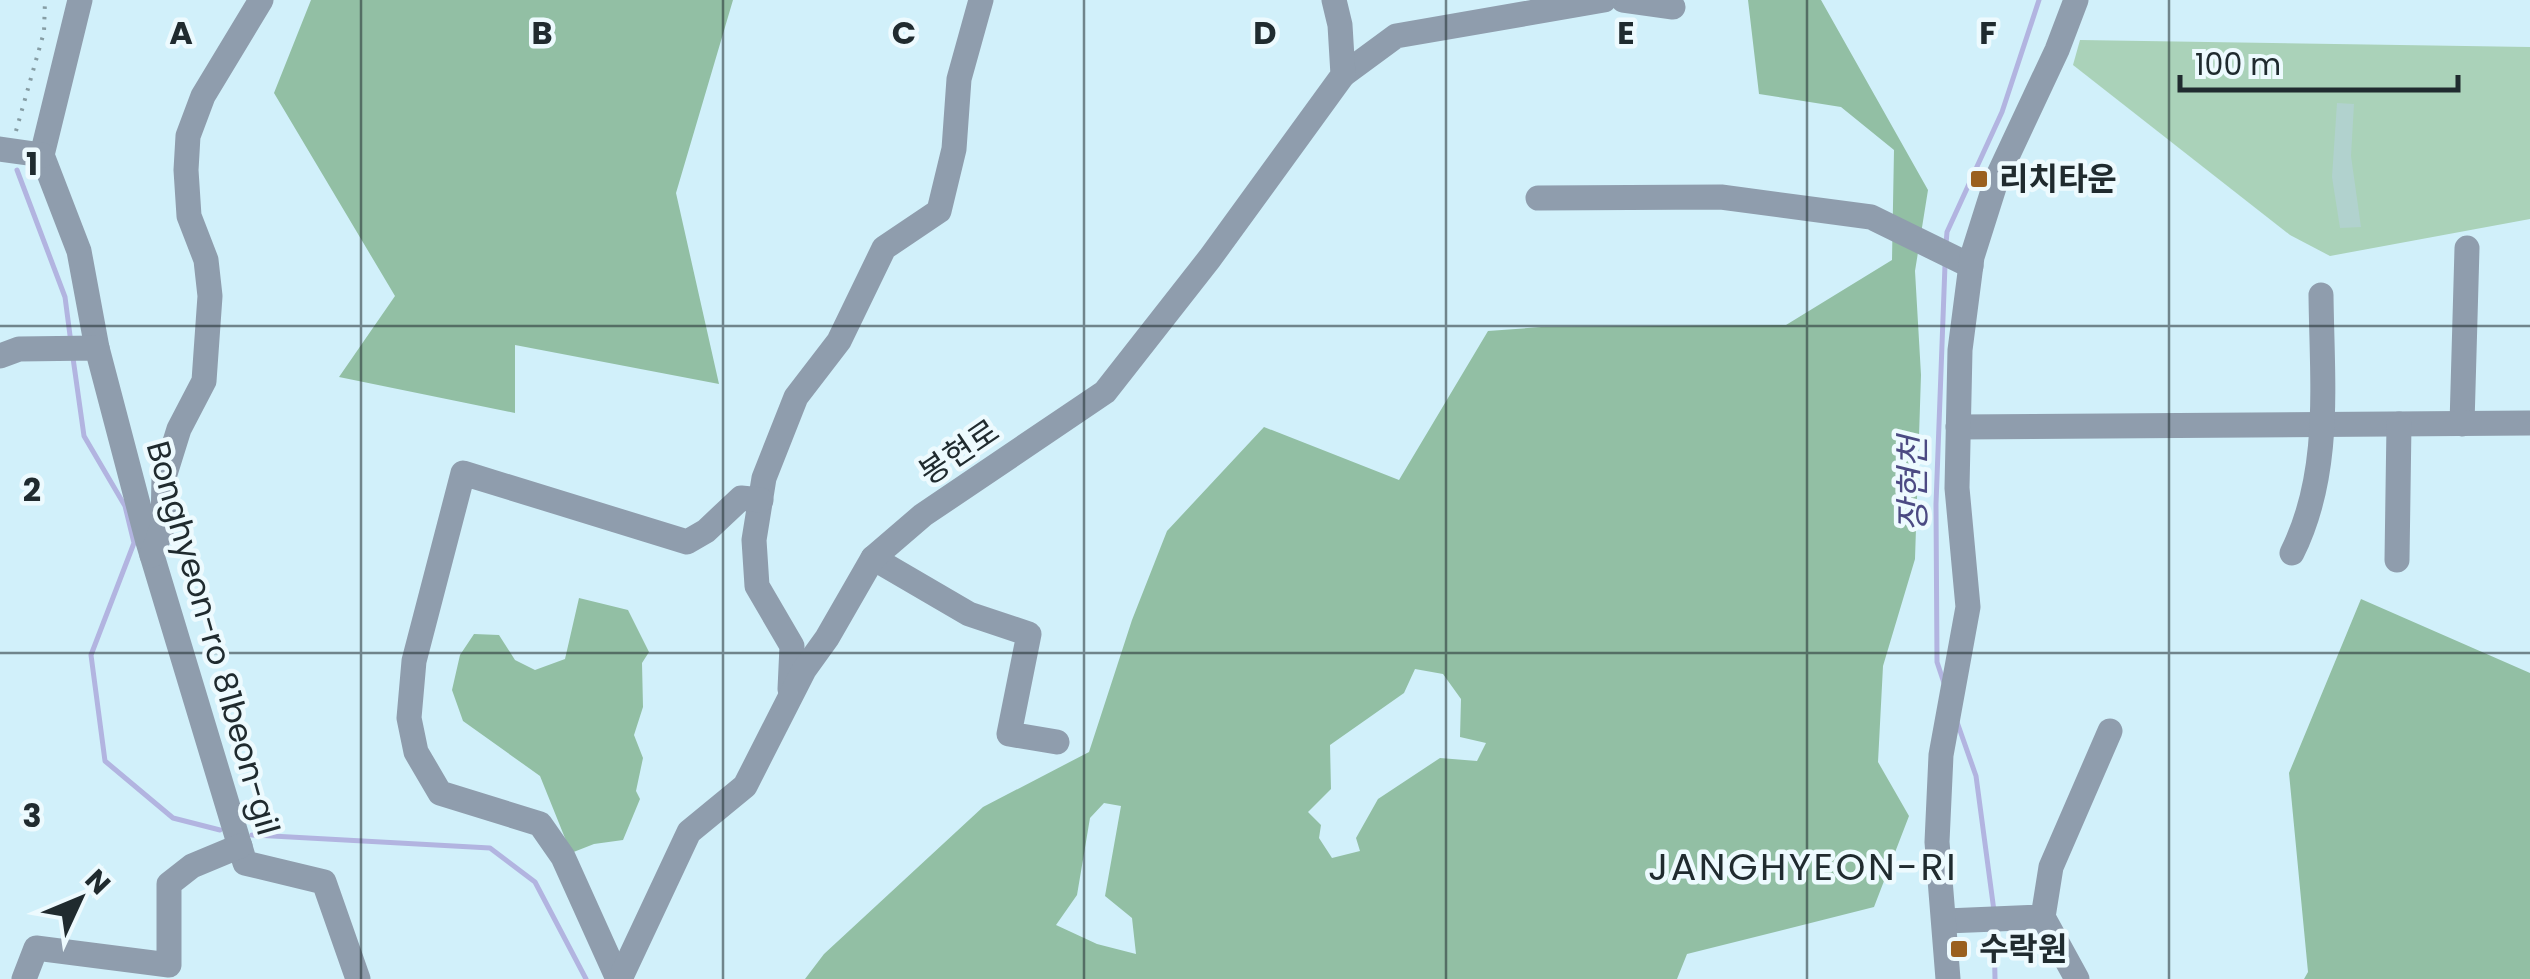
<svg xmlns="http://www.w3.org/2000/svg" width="2530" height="979" font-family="Poppins,'Noto Sans KR',sans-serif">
<rect width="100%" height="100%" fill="#d1f0fa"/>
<polygon fill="#aad2b9" points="2080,40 2530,47 2530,219 2330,256 2290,235 2073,65"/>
<g fill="#92bfa4" fill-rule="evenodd">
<polygon points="311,0 733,0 676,193 719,384 515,345 515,413 339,377 395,296 274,93"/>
<path d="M1748,0H1821L1928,190L1915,271L1921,375L1915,559L1883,666L1878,762L1909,816L1874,907L1687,954L1677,979H805L824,954L983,807L1089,752L1132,620L1167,531L1264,427L1399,480L1488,331L1541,327L1786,325L1892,260L1894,150L1841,107L1759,94ZM1415,669L1443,674L1461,699L1460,737L1486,743L1477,761L1440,758L1378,799L1356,838L1360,851L1332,858L1319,838L1321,825L1308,812L1331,789L1330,745L1404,693ZM1104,803L1121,806L1105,896L1132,918L1136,954L1097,944L1056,925L1077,895L1090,818Z"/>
<polygon points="579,598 628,610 649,652 642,663 643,707 634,735 643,758 636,791 640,799 623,840 594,844 571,853 540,776 463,721 452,690 460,655 474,634 499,635 515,660 535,670 565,659"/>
<polygon points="2361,599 2530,673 2530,979 2304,979 2308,972 2289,773"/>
</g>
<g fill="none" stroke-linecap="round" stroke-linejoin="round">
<g stroke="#b2b4e0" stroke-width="5">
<polyline points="17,170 65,297 71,343"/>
<polyline points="1946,244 1947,232 2002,112 2039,0"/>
<polyline points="73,358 84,436 125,506 134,543 91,655 105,761 173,818 220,830"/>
<polyline points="1944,683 1937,662 1936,504 1945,265"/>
<polyline points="1957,722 1976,776 1994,911"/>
<polyline points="252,835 490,848 535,882 586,979"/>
<polyline points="1994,927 1995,979"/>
</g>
</g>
<polygon fill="#b1d2ce" points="2337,103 2354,104 2351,156 2361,227 2340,228 2332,177"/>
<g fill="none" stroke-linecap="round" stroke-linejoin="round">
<polyline stroke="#869da4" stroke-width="4" stroke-dasharray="2.5 8" stroke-linecap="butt" points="16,131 44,32 45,0"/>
<g stroke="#8f9dad" stroke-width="25">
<polyline points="80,0 42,155 79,251 97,348"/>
<polyline points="1623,0 1673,7"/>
<polyline points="1343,75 1396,36 1604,0"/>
<polyline points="0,149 42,155"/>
<polyline points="1538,198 1721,197 1871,217 1971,266"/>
<polyline points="0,356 19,349 97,348 148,542 245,863 324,882 358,979"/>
<polyline points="2462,424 2467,248"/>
<polyline points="1958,427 2530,423"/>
<path d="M2292,553C2332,473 2322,383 2321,295"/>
<polyline points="152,555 163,526 164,477 179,429 204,381 210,296 206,260 189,216 186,170 188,136 203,96 261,0"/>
<polyline points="873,558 969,614 1029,634 1009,734 1057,742"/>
<polyline points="2397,560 2399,424"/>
<polyline points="790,689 792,646 757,586 754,540 764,478 796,397 839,341 884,248 939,211 954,149 959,79 981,0"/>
<polyline points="2043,917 2077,979"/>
<polyline points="1946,921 2043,917 2051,867 2110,731"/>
<polyline points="24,979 36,948 169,965 169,884 192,866 240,846"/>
<polyline points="618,979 563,857 540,824 440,793 416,752 409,718 414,661 463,473 687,542 706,531 741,498 761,500"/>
<polyline points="620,979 689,832 745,786 804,670 827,638 873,558 923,515 1105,392 1210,258 1343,75 1340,25 1334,0"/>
<polyline points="1948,979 1937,842 1941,755 1968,607 1957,488 1960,350 1972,257 1997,178 2057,50 2076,0"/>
</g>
</g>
<path fill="none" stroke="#202b2f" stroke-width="2.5" stroke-opacity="0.55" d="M361,0V979M723,0V979M1084,0V979M1446,0V979M1807,0V979M2169,0V979M0,326H2530M0,653H2530"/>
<g fill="#9a601f" stroke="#edfafe" stroke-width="4">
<rect x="1969" y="169" width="20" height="20" rx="5"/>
<rect x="1949" y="939" width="20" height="20" rx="5"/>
</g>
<g text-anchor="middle" stroke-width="9" stroke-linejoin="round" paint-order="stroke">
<g font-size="32" font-weight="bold" fill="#202b2f" stroke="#edfafe" text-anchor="start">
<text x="1999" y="190">리치타운</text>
<text x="1979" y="960">수락원</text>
</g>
<g font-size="32" fill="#202b2f" stroke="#edfafe">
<text transform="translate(959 452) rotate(-34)" y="11">봉현로</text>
<text transform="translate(213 638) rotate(74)" y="11">Bonghyeon-ro 81beon-gil</text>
</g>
<g font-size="35" font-style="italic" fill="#4c4a83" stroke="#edfafe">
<text transform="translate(1913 484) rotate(-90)" y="12">장현천</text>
</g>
<g font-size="38" letter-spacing="2.5" fill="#202b2f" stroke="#edfafe">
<text x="1803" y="880">JANGHYEON-RI</text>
</g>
</g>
<g font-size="32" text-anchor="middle" font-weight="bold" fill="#202b2f" stroke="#edfafe" stroke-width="9" stroke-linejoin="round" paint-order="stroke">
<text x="181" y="44">A</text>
<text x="542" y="44">B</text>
<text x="904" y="44">C</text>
<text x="1265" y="44">D</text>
<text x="1626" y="44">E</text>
<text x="1988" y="44">F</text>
<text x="32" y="175">1</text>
<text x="32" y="501">2</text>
<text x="32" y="827">3</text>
</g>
<g transform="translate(80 899) rotate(46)" stroke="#edfafe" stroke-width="8" paint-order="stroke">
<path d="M0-8L18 38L0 25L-18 38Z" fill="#202b2f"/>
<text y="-15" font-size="28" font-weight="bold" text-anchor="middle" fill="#202b2f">N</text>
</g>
<path d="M2180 75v15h278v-15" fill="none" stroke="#202b2f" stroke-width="5"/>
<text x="2195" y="75" font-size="30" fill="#202b2f" stroke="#edfafe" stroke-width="8" paint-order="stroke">100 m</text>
</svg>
